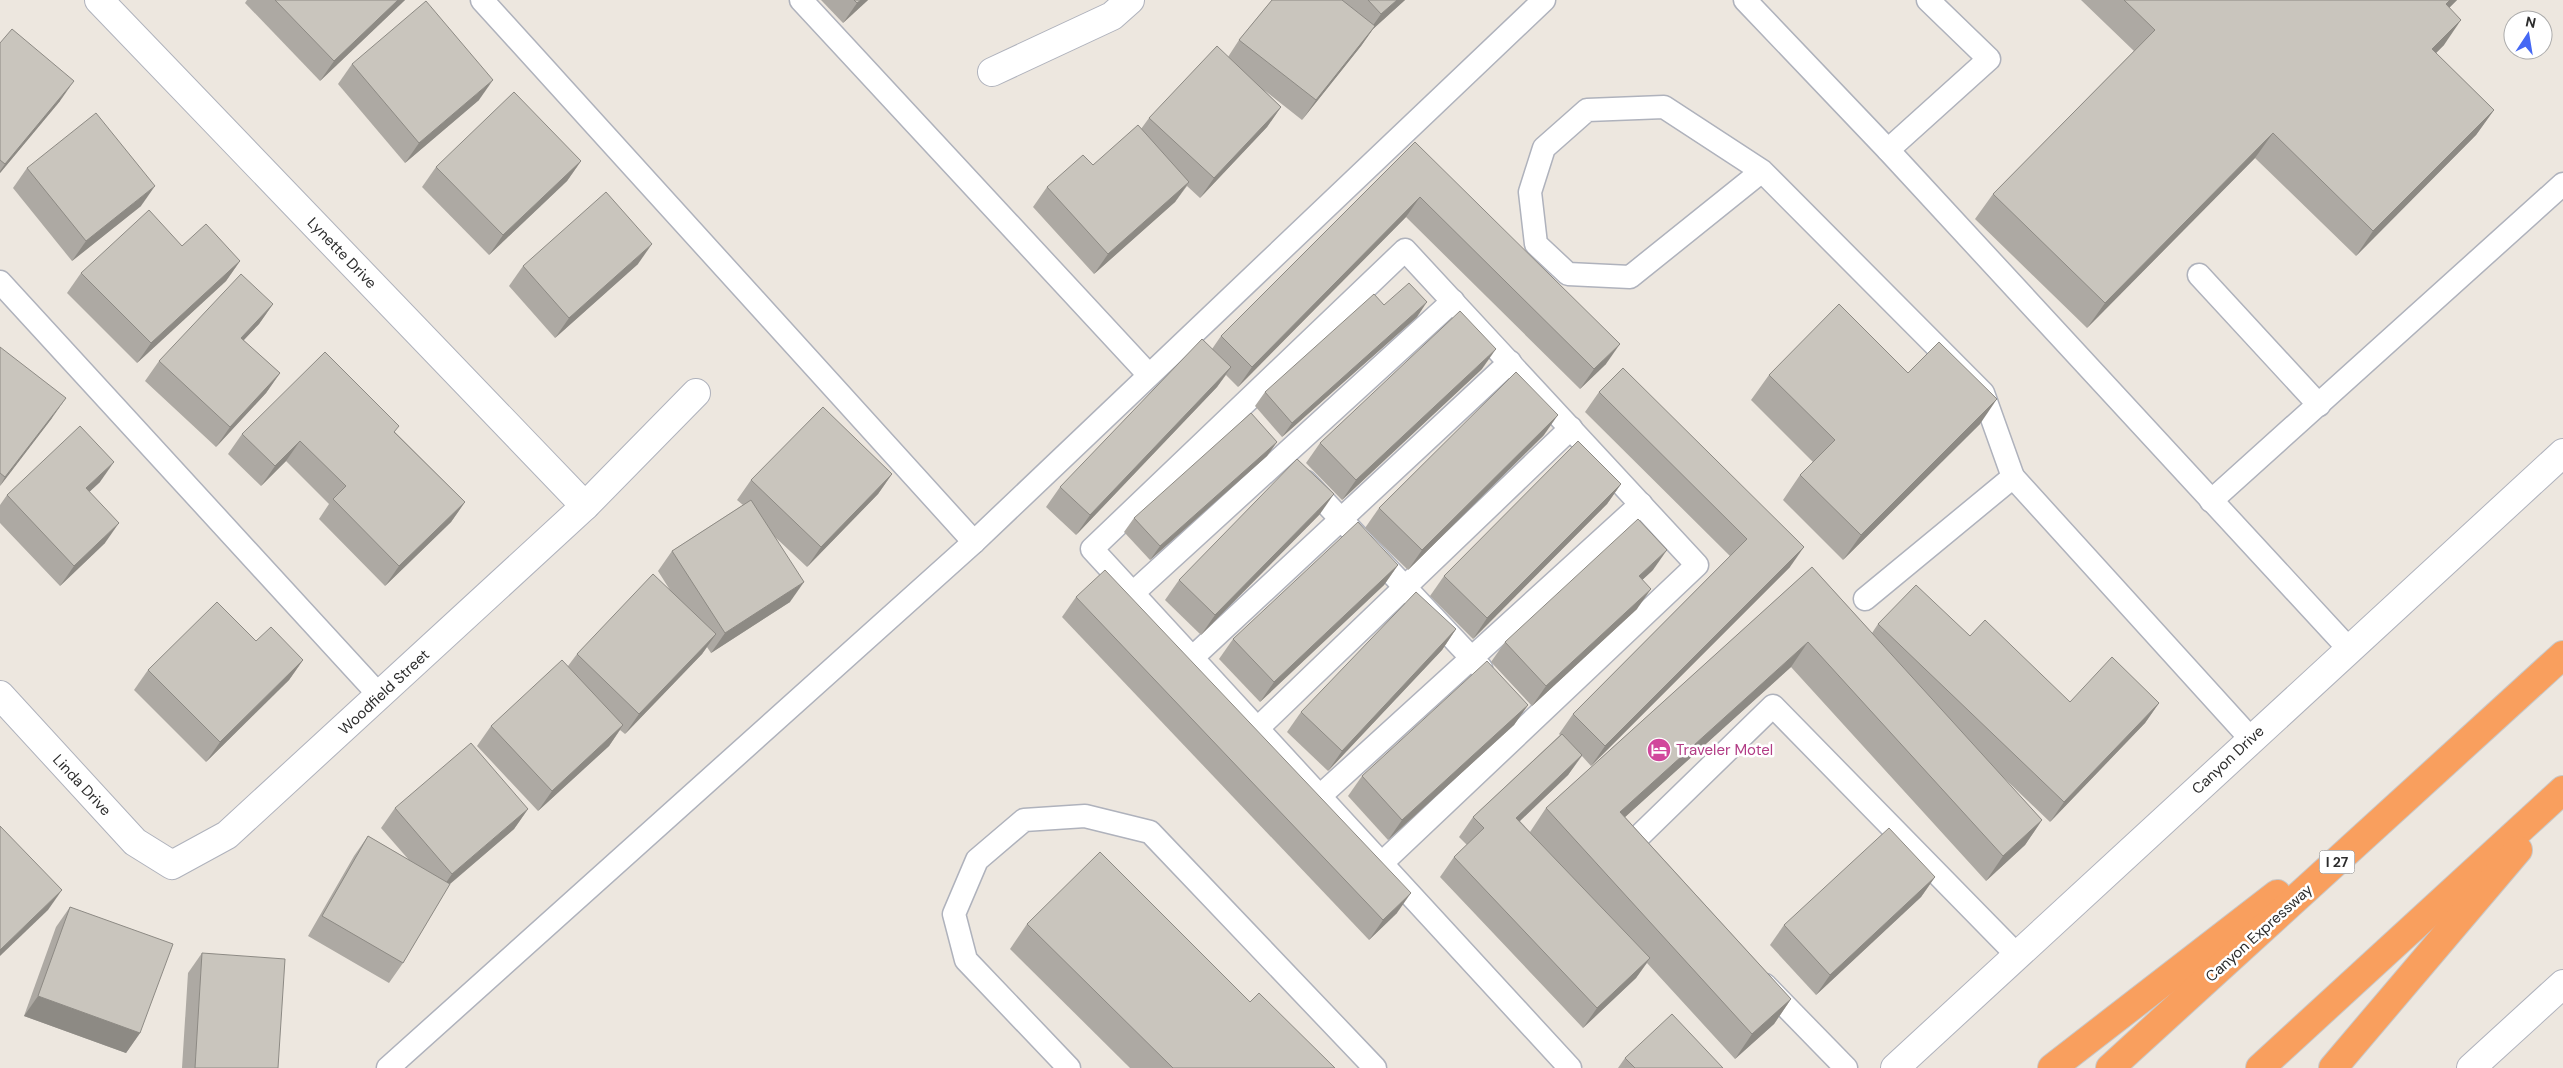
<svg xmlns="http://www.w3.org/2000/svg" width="2563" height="1068" font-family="'DM Sans',sans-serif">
<rect width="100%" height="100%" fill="#ede7df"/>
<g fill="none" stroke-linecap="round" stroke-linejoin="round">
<g stroke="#afb2bc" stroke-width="25">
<g id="lane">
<polyline points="482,0 974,542"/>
<polyline points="801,0 1149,375"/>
<polyline points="1745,0 1888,150 2349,649"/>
<polyline points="1888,150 1989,59 1928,0"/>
<polyline points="1762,171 1630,277 1568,274 1536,244 1530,192 1544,148 1587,110 1664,107 1762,171 1983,393 2013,477"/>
<polyline points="2199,275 2319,405"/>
<polyline points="0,282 380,696"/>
<polyline points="1306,482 1481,668"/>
<polyline points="2211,501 2563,184"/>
<polyline points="1133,593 1453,301"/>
<polyline points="1865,599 2013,477 2251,739"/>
<polyline points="1192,658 1510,362"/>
<polyline points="1258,728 1571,428"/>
<polyline points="1320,796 1641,504"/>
<polyline points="1639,856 1629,846 1773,706 2017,955"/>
<polyline points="1382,863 1697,565 1405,250 1092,549 1570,1068"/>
<polyline points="1765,985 1846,1068"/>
<polyline points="388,1068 974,542 1544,0"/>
<polyline points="1069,1068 966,960 954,914 977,860 1024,820 1085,816 1150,832 1375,1068"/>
</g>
</g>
<g stroke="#afb2bc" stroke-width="30">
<g id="street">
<polyline points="99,0 585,506"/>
<polyline points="992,72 1112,16 1130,0"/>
<polyline points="0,695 135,842 172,865 227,835 585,506 696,393"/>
</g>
</g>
<g stroke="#afb2bc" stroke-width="30">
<g id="secondary">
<polyline points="1895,1068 2563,453"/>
<polyline points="2471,1068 2563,984"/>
</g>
</g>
<g stroke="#c8c8c8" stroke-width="30">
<g id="highway">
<polyline points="2052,1068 2277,894"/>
<polyline points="2110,1068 2563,655"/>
<polyline points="2260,1068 2563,790"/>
<polyline points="2333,1068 2518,850"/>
</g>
</g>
<use href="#lane" stroke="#fff" stroke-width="22"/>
<use href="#street" stroke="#fff" stroke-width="28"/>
<use href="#secondary" stroke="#fff" stroke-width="28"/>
<use href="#highway" stroke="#f99f5e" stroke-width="28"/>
</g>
<g fill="#ada9a3">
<polygon points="247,0 405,0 320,81 245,3"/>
<polygon points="821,0 868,0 843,23"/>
<polygon points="1272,0 1405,0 1373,29 1361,46 1302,120 1264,90 1281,107 1267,127 1200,198 1187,186 1175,202 1094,274 1033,207 1047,187 1093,165 1141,129 1149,118 1228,57 1239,40"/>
<polygon points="2081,0 2457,0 2449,8 2444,45 2436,53 2494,110 2476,135 2356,256 2255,158 2087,328 1975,219 1993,194 2134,51"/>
<polygon points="0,43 60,101 0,173"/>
<polygon points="352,64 479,100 405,163 338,84"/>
<polygon points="1415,142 1606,364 1580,389 1406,217 1238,387 1226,375 1217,387 1076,535 1046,507 1060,487 1212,349 1221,336"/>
<polygon points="581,161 567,181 489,255 422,187 436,167"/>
<polygon points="27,168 141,206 72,261 13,188"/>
<polygon points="182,246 240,261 226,281 137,363 67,293 81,273"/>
<polygon points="638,264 555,338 509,286 523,266"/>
<polygon points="273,304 259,324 243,340 280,373 266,393 216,447 145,381 159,361"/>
<polygon points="1384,305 1417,317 1282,437 1255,406 1265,392"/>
<polygon points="0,347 52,418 0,486"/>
<polygon points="1482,369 1342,500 1306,463 1320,443"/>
<polygon points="1908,373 1980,424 1843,560 1783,500 1800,475 1813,462 1751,400 1769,375"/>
<polygon points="1599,392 1790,567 1591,766 1582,756 1568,775 1520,821 1530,832 1546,808 1812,567 1872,633 1878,624 1970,636 2070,702 2159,703 2145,723 2050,822 2003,777 2042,820 2025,845 1986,881 1791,667 1625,817 1791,999 1774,1024 1735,1059 1647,963 1636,978 1583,1028 1440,877 1454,857 1467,845 1459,837 1473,817 1560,735 1559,734 1573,714 1730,556 1585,412"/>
<polygon points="395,432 465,502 451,522 385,586 319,519 329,504 286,461 261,486 228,454 242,434"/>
<polygon points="1544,435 1408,570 1365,528 1379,508"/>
<polygon points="1277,442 1267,456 1150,560 1124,532 1134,518"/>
<polygon points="892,474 878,494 807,567 775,537 790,602 711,653 707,647 702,654 625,734 620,730 609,746 538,811 477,746 491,726 568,666 577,654 670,590 658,571 672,551 743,505 737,500 751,480"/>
<polygon points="100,482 89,492 105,543 60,586 0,523 0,505 7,495"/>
<polygon points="1621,484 1607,504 1473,639 1430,596 1444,576"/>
<polygon points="1320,514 1201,635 1165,600 1179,580"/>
<polygon points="1398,565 1384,585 1260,702 1219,659 1233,639"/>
<polygon points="1653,570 1642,580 1637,609 1532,706 1491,662 1505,642"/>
<polygon points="1076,597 1397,913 1369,940 1062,617"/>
<polygon points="1456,629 1442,650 1328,771 1287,732 1301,712"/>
<polygon points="256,641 303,660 289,680 206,762 134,690 148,670"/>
<polygon points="1528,705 1514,725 1388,840 1348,796 1362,776"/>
<polygon points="395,808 528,809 514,829 449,885 403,963 389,983 308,936 354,856 368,836 409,860 381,828"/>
<polygon points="1935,877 1921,897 1816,995 1770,945 1784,925"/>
<polygon points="70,907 140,1033 126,1053 24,1016 56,927"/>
<polygon points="1027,924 1250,1002 1335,1068 1130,1068 1010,949"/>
<polygon points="202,953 278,1068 182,1068 188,973"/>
<polygon points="1625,1058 1723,1068 1618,1068"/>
</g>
<g fill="#8d8a84">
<polygon points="398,0 405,0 320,81 334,61"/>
<polygon points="861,0 868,0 843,23 857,3"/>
<polygon points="1397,0 1405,0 1373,29 1361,46 1302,120 1316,100 1367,34 1381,14"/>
<polygon points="2450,0 2457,0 2428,29 2446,4"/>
<polygon points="2461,20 2444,45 2415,74 2432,49"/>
<polygon points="493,80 479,100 405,163 419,143"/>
<polygon points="74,81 60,101 0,173 0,171 5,164"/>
<polygon points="1281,107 1267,127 1200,198 1214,178"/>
<polygon points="2494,110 2476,135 2356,256 2373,231"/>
<polygon points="2273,133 2255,158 2087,328 2105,303"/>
<polygon points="581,161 567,181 489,255 503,235"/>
<polygon points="1189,182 1175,202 1094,274 1108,254"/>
<polygon points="155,186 141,206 72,261 86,241"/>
<polygon points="1420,197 1406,217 1238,387 1252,367"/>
<polygon points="652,244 638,264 555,338 569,318"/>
<polygon points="240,261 226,281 137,363 151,343"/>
<polygon points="1427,302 1417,317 1282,437 1292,423"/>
<polygon points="273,304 259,324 227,358 241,338"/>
<polygon points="1620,344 1606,364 1580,389 1594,369"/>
<polygon points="1496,349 1482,369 1342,500 1356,480"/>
<polygon points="1231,367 1217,387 1076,535 1090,515"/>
<polygon points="280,373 266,393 216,447 230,427"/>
<polygon points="66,398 52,418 0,486 5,477"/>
<polygon points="1997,399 1980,424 1843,560 1861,535"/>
<polygon points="1558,415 1544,435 1408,570 1422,550"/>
<polygon points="300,441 286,461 261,486 275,466"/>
<polygon points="1277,442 1267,456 1150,560 1160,546"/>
<polygon points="114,462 100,482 72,508 86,488"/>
<polygon points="892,474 878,494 807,567 821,547"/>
<polygon points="1621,484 1607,504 1473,639 1487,618"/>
<polygon points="1334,494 1320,514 1201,635 1215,615"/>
<polygon points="465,502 451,522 385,586 399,566"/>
<polygon points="119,523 105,543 60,586 74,566"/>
<polygon points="1804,547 1790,567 1591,766 1605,746"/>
<polygon points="1667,550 1653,570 1625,596 1639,576"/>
<polygon points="1398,565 1384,585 1260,702 1274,682"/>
<polygon points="804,582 790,602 711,653 725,633"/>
<polygon points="1651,589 1637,609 1532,706 1546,686"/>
<polygon points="1456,629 1442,650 1328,771 1342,751"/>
<polygon points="716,634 702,654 625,734 639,714"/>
<polygon points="1808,642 1791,667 1603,837 1620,812"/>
<polygon points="303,660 289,680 206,762 220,742"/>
<polygon points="2159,703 2145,723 2050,822 2064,802"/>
<polygon points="1528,705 1514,725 1388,840 1402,820"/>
<polygon points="623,725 609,746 538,811 552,791"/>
<polygon points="1582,755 1568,775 1502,838 1516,818"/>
<polygon points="528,809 514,829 438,894 452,874"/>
<polygon points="2042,820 2025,845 1986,881 2003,856"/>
<polygon points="1935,877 1921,897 1816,995 1830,975"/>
<polygon points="62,890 48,910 0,956 0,950"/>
<polygon points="1411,893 1397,913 1369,940 1383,920"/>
<polygon points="1650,958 1636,978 1583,1028 1597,1008"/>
<polygon points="38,996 140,1033 126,1053 24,1016"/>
<polygon points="1791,999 1774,1024 1735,1059 1752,1034"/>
</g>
<g fill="#c9c5bd" stroke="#8d8a84">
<polygon points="275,0 398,0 334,61"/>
<polygon points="854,0 861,0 857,3"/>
<polygon points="1272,0 1342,0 1375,26 1316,100 1239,40"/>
<polygon points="1368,0 1397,0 1381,14"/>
<polygon points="2124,0 2450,0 2446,4 2461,20 2432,49 2494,110 2373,231 2273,133 2105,303 1993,194 2155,30"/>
<polygon points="426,1 493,80 419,143 352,64"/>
<polygon points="12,29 74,81 5,164 0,160 0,43"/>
<polygon points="1217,46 1281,107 1214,178 1149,118"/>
<polygon points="514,92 581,161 503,235 436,167"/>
<polygon points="96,113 155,186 86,241 27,168"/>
<polygon points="1138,125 1189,182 1108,254 1047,187 1083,155 1093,165"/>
<polygon points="1415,142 1620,344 1594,369 1420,197 1252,367 1221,336"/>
<polygon points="606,192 652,244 569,318 523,266"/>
<polygon points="149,210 182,246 206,224 240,261 151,343 81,273"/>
<polygon points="241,274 273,304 241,338 280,373 230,427 159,361"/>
<polygon points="1409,283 1427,302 1292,423 1265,392 1374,294 1384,305"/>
<polygon points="1839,304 1908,373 1939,342 1997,399 1861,535 1800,475 1835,440 1769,375"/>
<polygon points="1460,311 1496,349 1356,480 1320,443"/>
<polygon points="1202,339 1231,367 1090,515 1060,487"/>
<polygon points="0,347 66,398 5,477 0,473"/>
<polygon points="325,352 399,426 394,432 465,502 399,566 333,499 346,486 300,441 275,466 242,434"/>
<polygon points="1623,368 1804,547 1605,746 1573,714 1747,539 1599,392"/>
<polygon points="1516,372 1558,415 1422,550 1379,508"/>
<polygon points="823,407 892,474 821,547 751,480"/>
<polygon points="1251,413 1277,442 1160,546 1134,518"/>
<polygon points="80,426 114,462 86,488 119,523 74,566 7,495"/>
<polygon points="1578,441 1621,484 1487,618 1444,576"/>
<polygon points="1297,459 1334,494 1215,615 1179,580"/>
<polygon points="751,500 804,582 725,633 672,551"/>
<polygon points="1638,519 1667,550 1639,576 1651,589 1546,686 1505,642"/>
<polygon points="1358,522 1398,565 1274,682 1233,639"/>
<polygon points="1812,567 2042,820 2003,856 1808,642 1620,812 1791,999 1752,1034 1546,808"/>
<polygon points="1105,570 1411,893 1383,920 1076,597"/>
<polygon points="653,574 716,634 639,714 577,654"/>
<polygon points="1916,585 1970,636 1985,620 2070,702 2112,657 2159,703 2064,802 1878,624"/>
<polygon points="1416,592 1456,629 1342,751 1301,712"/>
<polygon points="217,602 256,641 271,627 303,660 220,742 148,670"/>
<polygon points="562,660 623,725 552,791 491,726"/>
<polygon points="1487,661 1528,705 1402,820 1362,776"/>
<polygon points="1562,734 1582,755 1516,818 1650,958 1597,1008 1454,857 1484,828 1473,817"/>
<polygon points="471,743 528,809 452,874 395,808"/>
<polygon points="0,826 62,890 0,950"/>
<polygon points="1889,828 1935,877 1830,975 1784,925"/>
<polygon points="368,836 450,884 403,963 322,916"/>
<polygon points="1100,852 1250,1002 1259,993 1335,1068 1173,1068 1027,924"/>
<polygon points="70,907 173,944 140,1033 38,996"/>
<polygon points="202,953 285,959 278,1068 195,1068"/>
<polygon points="1672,1014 1723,1068 1635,1068 1625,1058"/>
</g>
<defs>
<g id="hotel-disc" transform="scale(1.25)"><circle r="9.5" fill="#d1479c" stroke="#fff"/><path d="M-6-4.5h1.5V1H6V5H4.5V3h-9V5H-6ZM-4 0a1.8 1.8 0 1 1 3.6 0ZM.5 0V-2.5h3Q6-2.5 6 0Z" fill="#fff"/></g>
</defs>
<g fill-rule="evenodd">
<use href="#hotel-disc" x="1659" y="750"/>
</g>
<g text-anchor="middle" stroke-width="5" stroke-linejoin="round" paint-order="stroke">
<rect fill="#fff" stroke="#6b6b6b" stroke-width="1" x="2319.5" y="850.5" width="35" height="23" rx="4"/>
<g font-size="14" font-weight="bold" fill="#2c2c2c">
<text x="2337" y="867">I 27</text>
</g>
<g font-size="15" fill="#2c2c2c" stroke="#fff">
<text transform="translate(342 253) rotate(46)" y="5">Lynette Drive</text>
<text transform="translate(384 692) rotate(-43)" y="5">Woodfield Street</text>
<text transform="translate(2228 760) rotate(-43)" y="5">Canyon Drive</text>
<text transform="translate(82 785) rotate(47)" y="5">Linda Drive</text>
<text transform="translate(2259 933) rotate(-42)" y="5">Canyon Expressway</text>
</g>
<g font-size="15" fill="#b23c85" stroke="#fff" text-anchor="start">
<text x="1676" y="755">Traveler Motel</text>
</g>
</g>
<g transform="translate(2528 35) rotate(12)"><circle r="24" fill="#ffffff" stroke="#ababab"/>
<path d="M0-4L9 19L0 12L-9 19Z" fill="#4568f4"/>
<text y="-8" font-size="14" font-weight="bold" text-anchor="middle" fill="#2c2c2c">N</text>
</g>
</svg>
